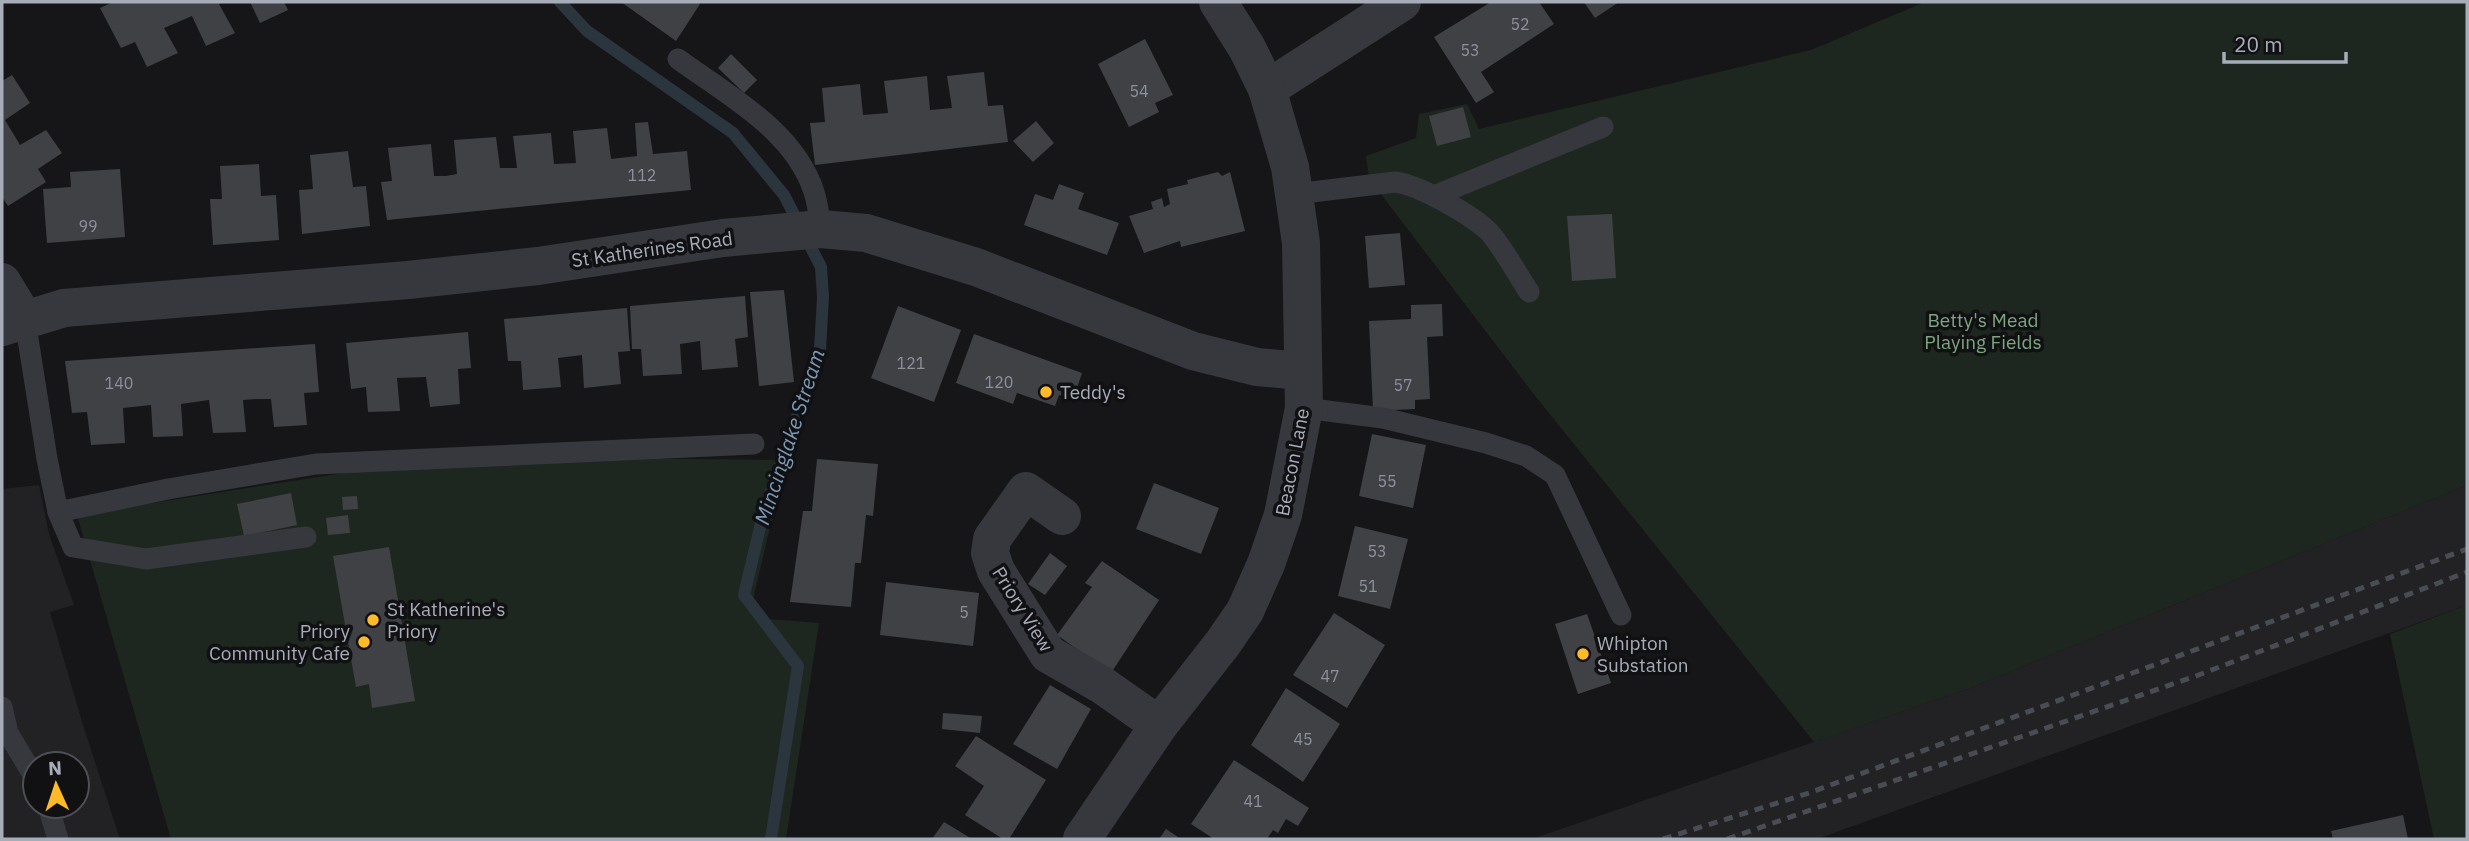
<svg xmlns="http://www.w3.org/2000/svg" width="2469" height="841" font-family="'IBM Plex Sans',sans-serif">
<rect width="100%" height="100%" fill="#161618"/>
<g fill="#222225" fill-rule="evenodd">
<path d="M39,485L49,534L74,605L50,612L82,722L120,839H2V489ZM35,764H77V806H35Z"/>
<polygon points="2467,485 2467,605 1817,839 1532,839 1968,689"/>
</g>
<g fill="#1e271f">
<polygon points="1925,2 2467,2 2467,485 1968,689 1814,742 1536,397 1377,189 1369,177 1366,156 1416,138 1419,114 1467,104 1479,129 1811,50"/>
<polygon points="587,458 786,460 753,599 768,619 819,623 786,839 171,839 77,515 350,472"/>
<polygon points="2467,605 2467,839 2434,839 2390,634"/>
</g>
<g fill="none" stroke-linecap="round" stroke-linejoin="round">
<polyline stroke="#2b353e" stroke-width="12" points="560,2 587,31 733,133 784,195 821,267 823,297 820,350 763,515 744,595 798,666 771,839"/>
</g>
<g fill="#404145">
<polygon points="113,2 223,2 219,4 235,33 206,46 192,16 164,28 178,53 147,67 135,42 121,48 100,8"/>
<polygon points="250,2 284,2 288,10 260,23"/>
<polygon points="621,2 697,2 700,4 676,41"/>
<polygon points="1491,2 1539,2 1554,24 1481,72 1494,92 1476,103 1434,37"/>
<polygon points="1584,2 1619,2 1595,18"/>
<polygon points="1145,39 1173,95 1155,103 1159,112 1129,127 1098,64"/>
<polygon points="731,54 757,80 744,93 718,68"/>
<polygon points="984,72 988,106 1003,105 1008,142 815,165 810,123 825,122 822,88 860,84 863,115 888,113 884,81 927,76 930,110 942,109 952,108 947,76"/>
<polygon points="12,75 30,103 5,120 20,145 46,130 62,153 38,169 46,182 8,206 2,197 2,81"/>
<polygon points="1463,107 1471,137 1437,146 1429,116"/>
<polygon points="1036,121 1054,143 1033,162 1013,141"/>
<polygon points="648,122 653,154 687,151 691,190 387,220 381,182 392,181 388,148 431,144 434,176 446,176 457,174 454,140 496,137 500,168 517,168 513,136 551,133 554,164 576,163 573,131 607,128 611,159 637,156 635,123"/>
<polygon points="348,151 353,187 366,186 370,226 302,234 299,190 313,189 310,155"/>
<polygon points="259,164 261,196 276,195 279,240 213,245 210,199 222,199 220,166"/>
<polygon points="120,169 125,237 47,243 43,189 71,187 70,172"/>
<polygon points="1218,172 1222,176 1230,172 1245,231 1181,247 1180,241 1144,253 1129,216 1153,209 1151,202 1162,198 1164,207 1170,204 1167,189 1188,184 1187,180"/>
<polygon points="1059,184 1084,193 1078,209 1119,223 1107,255 1024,225 1035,194 1053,200"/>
<polygon points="1612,214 1616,278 1572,281 1567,216"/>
<polygon points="1400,233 1405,285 1369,288 1365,236"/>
<polygon points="784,290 794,382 759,386 750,292"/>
<polygon points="745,296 748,337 735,339 738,367 702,370 700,341 680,344 682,374 643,376 641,349 632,349 630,306"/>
<polygon points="1442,304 1443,336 1427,337 1430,399 1415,400 1415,409 1373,411 1369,321 1411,319 1411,305"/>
<polygon points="898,306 961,330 934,402 871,378"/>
<polygon points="627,308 630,351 618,352 621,384 584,388 582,355 558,358 561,387 523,390 521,361 508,361 504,319"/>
<polygon points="468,332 471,368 458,369 460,404 430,407 426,377 397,378 400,411 368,412 366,387 351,389 346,343"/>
<polygon points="974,334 1082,373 1073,400 1059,395 1055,406 1017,393 1013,404 956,383"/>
<polygon points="315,344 319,392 304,393 307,425 274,427 271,399 256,399 243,400 246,432 213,433 209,400 181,404 183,436 153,437 151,405 123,408 125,443 91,445 87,412 72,413 65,361"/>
<polygon points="1372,434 1426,445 1413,508 1359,496"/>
<polygon points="817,459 878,464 873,516 866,515 861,563 855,563 851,607 790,602 803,511 812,511"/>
<polygon points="1154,483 1219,508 1201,554 1136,529"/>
<polygon points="291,493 297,525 244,536 237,504"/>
<polygon points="357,496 358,509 343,510 342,497"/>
<polygon points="348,515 350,533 328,535 326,518"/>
<polygon points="1355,526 1408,539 1390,609 1338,596"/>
<polygon points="389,547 415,701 372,708 369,684 356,687 333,556"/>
<polygon points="1050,553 1067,566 1045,595 1028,584"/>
<polygon points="1102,561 1159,600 1111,673 1057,635 1092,587 1085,583"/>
<polygon points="886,582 979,593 973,646 880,635"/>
<polygon points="1334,613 1385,645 1347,708 1293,675"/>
<polygon points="1587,614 1611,683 1578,694 1555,624"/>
<polygon points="1050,685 1091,709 1057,769 1013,744"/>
<polygon points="1286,688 1340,724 1303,782 1251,745"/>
<polygon points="943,713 982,716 980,733 942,729"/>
<polygon points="976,736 1046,780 1009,839 1003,839 965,815 984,786 955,766"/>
<polygon points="1234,760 1309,808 1298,826 1286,819 1278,833 1273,830 1267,839 1214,839 1191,824"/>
<polygon points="2403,815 2408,839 2333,839 2331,831"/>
<polygon points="944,822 954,828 972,839 932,839"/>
<polygon points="1166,829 1181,839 1159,839"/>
</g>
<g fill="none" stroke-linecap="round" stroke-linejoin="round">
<g stroke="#37383e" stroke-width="21">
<path d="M678,59C727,95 794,130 814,192C818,204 819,217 821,229"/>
<path d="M1295,194L1395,182C1419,185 1468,213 1486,229C1498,239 1519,277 1529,292"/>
<polyline points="1434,196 1603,127"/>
<polyline points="25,320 47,459 58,512 73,547 146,559 306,537"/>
<polyline points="1304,408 1383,418 1486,443 1526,456 1555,475 1621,615"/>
<polyline points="58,512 168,489 316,464 754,444"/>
<polyline points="2,707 8,733 35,778"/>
<polyline points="48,806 58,839"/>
</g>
<g stroke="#37383e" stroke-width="38">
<polyline points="1267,89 1402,2"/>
<polyline points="2,282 25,320"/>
<polyline points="2,327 64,308 408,280 538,266 723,238 821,229 866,233 976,267 1193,351 1257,367 1303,371"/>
<polyline points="1062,516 1026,491 992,539 990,553 996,571 1048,654 1102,685 1159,725"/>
<polyline points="1082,839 1159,725 1223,643 1245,611 1266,564 1283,515 1304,408 1301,243 1290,167 1267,89 1247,48 1218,2"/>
</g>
<g stroke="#4a4c53" stroke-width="5" stroke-dasharray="9 7" stroke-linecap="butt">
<polyline points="1663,839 1809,793 2467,549"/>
<polyline points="1727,839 2196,676 2467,572"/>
</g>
</g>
<g fill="#ffba27" stroke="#111113" stroke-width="2.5">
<circle cx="1046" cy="392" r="7"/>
<circle cx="373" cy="620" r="7"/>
<circle cx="364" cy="642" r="7"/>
<circle cx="1583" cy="654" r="7"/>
</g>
<g text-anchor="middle" stroke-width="7" stroke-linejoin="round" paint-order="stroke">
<g font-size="16" fill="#8d919c">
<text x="1520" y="30">52</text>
<text x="1470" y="56">53</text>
<text x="1139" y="97">54</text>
<text x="642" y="181">112</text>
<text x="88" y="232">99</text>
<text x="911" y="369">121</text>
<text x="999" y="388">120</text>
<text x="119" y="389">140</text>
<text x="1403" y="391">57</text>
<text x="1387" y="487">55</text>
<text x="1377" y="557">53</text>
<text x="1368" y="592">51</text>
<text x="964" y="618">5</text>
<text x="1330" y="682">47</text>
<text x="1303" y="745">45</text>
<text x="1253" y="807">41</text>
</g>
<g font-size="19" fill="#a7acb9" stroke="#111113">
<text transform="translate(652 249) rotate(-8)" y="7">St Katherines Road</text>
<text transform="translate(1292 462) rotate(-79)" y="7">Beacon Lane</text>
<text transform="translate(1023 609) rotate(58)" y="7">Priory View</text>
</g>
<g font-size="19" fill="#7ca680" stroke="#111113">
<text x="1983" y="327">Betty's Mead<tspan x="1983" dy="22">Playing Fields</tspan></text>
</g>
<g font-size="19" fill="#a7acb9" stroke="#111113" text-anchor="start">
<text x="1060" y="399">Teddy's</text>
<text x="387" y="616">St Katherine's<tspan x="387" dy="22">Priory</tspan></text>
<text x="350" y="638" text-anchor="end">Priory<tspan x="350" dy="22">Community Cafe</tspan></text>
<text x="1597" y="650">Whipton<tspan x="1597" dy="22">Substation</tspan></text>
</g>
<g font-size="21" font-style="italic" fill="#7b9ab7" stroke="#111113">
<text transform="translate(790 437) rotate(-72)" y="7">Mincinglake Stream</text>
</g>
</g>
<rect width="2469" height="841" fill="none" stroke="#a7acb9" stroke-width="7"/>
<g transform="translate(56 785) rotate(357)"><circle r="33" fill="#111113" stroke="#4d4f55" stroke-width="2"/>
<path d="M0-5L12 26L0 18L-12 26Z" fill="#ffba27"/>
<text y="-10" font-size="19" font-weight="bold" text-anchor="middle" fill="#a7acb9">N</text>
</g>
<path d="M2224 52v10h122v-10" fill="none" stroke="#a7acb9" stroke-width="3.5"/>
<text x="2234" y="52" font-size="21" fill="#a7acb9" stroke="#111113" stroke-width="5" paint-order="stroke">20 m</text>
</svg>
